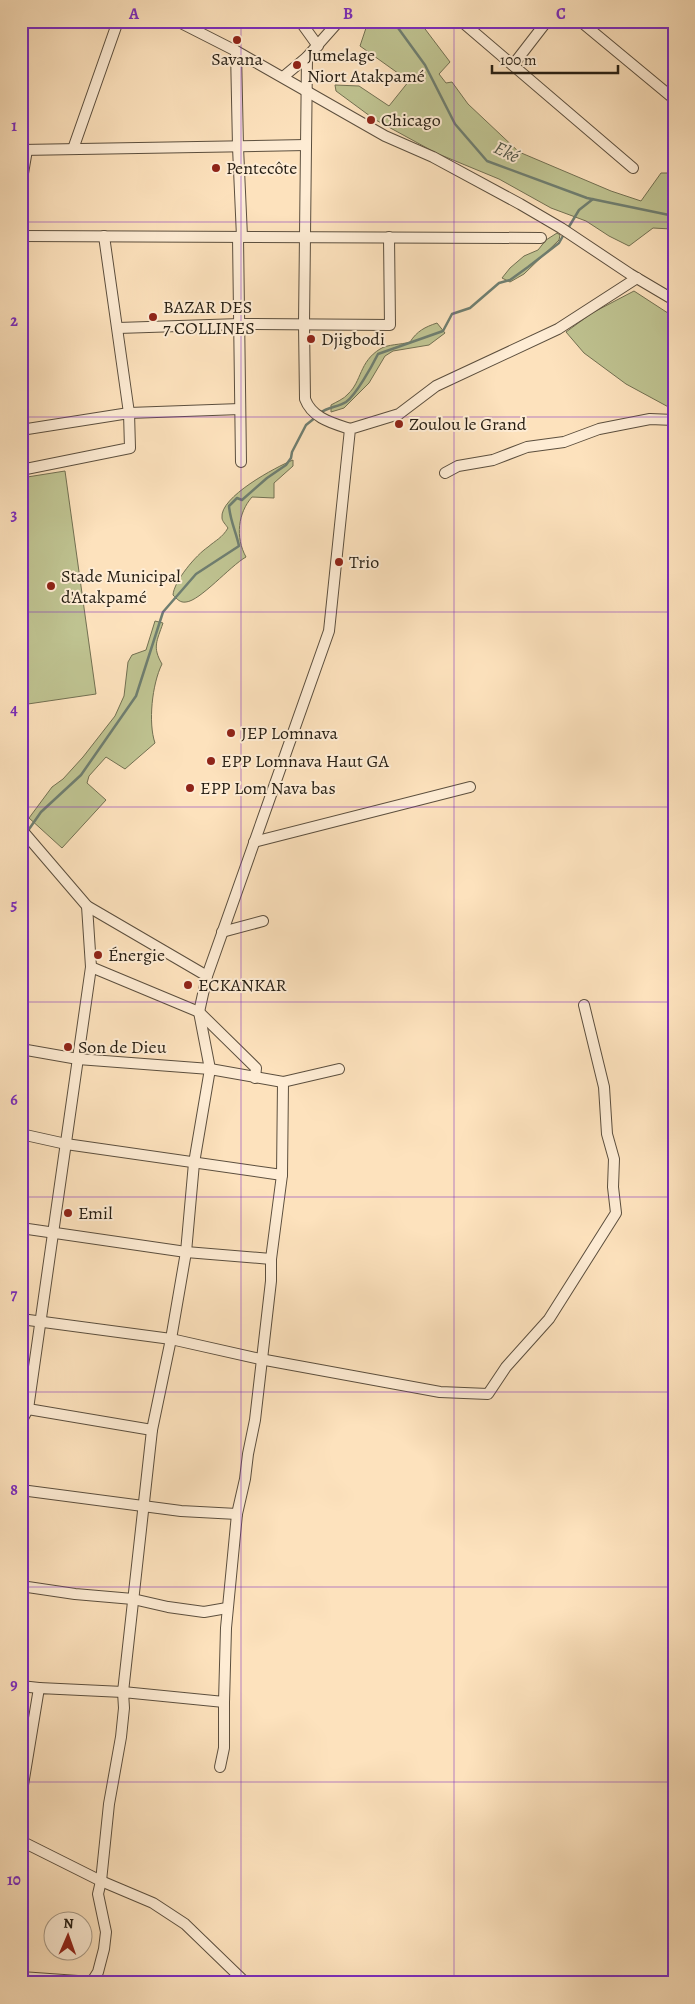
<svg xmlns="http://www.w3.org/2000/svg" width="695" height="2004" font-family="Alegreya,serif">
<rect width="100%" height="100%" fill="#fde2bd"/>
<filter id="stains"><feTurbulence type="fractalNoise" baseFrequency=".004" numOctaves="4"/><feColorMatrix values="0 0 0 0 .2 0 0 0 0 .09 0 0 0 0 .02 0 0 0 .5 -.17"/></filter>
<radialGradient id="worn" r=".72"><stop offset=".6" stop-color="#630" stop-opacity="0"/><stop offset="1" stop-color="#630" stop-opacity=".3"/></radialGradient>
<g fill="#bfc391" stroke="#727052">
<polygon points="361,21 419,21 450,62 439,74 446,83 452,82 468,104 519,152 611,191 641,201 661,173 674,173 674,228 671,229 653,228 629,246 609,236 586,221 551,208 499,179 436,153 374,119 336,91 335,85 359,86 389,106 409,81 360,46 366,28"/>
<polygon points="557,233 560,235 559,240 524,274 510,282 502,278 510,268 524,256 538,250 546,240"/>
<polygon points="634,291 674,317 674,410 626,384 584,353 566,332 592,313"/>
<path d="M437,323L445,333L429,345L393,351L385,356L369,383L344,408L331,412V405C336,402 344,399 348,394C362,381 359,362 380,349C388,344 400,345 410,342C417,331 425,327 437,323Z"/>
<path d="M293,460V466L274,483V498L252,497C238,513 235,537 246,557C230,566 200,601 186,602C180,603 177,599 173,595C174,581 196,555 208,547C216,540 222,538 228,528C226,525 222,521 222,518C219,497 276,467 293,460Z"/>
<polygon points="65,471 96,694 21,705 21,478"/>
<path d="M155,621L163,623C157,641 152,647 162,664C152,684 148,723 155,743L125,769L106,757L89,776L87,783L106,800L62,848L29,818L52,787L63,779L83,757L115,716L124,696L128,662L132,655L146,650Z"/>
</g>
<g fill="none" stroke-linecap="round" stroke-linejoin="round">
<g stroke="#6f7e70" stroke-width="2.5">
<polyline points="393,21 425,65 455,124 487,161 587,198 674,216"/>
<polyline points="567,230 579,210 593,199"/>
<path d="M320,413C328,407 338,407 346,402C356,395 372,366 378,354L443,331L452,314L470,308L499,283L510,280L528,267L559,243L564,234"/>
<path d="M27,832L41,812L81,775L136,696L163,612L196,574L239,546C236,532 230,520 229,506L237,498L242,500L267,478L286,465L291,458L292,452L306,425L316,417"/>
<polyline points="21,847 24,837"/>
</g>
<g stroke="#5c4f3e" stroke-width="12">
<g id="minor">
<polyline points="177,21 236,51 385,136 433,157 520,204 561,228 630,274 674,300"/>
<polyline points="300,21 318,46"/>
<polyline points="461,21 633,168"/>
<polyline points="580,21 674,99"/>
<polyline points="21,24 37,21"/>
<polyline points="236,51 238,147 242,237"/>
<path d="M307,57L304,324L305,399C312,418 332,423 350,429"/>
<polyline points="513,65 547,21"/>
<polyline points="283,77 307,57 339,21"/>
<polyline points="73,149 118,21"/>
<polyline points="21,150 306,145"/>
<polyline points="21,185 27,150"/>
<polyline points="21,236 541,238"/>
<polyline points="238,237 241,462"/>
<polyline points="118,328 240,324 390,325 389,237"/>
<polyline points="21,430 129,413 240,409"/>
<polyline points="21,470 130,448 129,413 104,236"/>
<polyline points="445,473 458,466 493,460 527,447 564,442 599,429 650,419 674,420"/>
<polyline points="21,829 87,906 207,976"/>
<polyline points="254,842 470,787"/>
<polyline points="222,932 263,921"/>
<polyline points="91,967 199,1012 256,1068 255,1078"/>
<polyline points="21,1049 78,1059 210,1069 283,1082 339,1069"/>
<polyline points="21,1134 66,1144 282,1175"/>
<polyline points="21,1228 186,1252 271,1259"/>
<polyline points="21,1319 171,1339 260,1359 440,1392 488,1394 506,1367 549,1319 616,1213 613,1187 614,1159 607,1134 604,1087 584,1005"/>
<polyline points="22,1408 152,1430"/>
<polyline points="21,1422 28,1409 91,967 87,906"/>
<polyline points="21,1490 181,1511 237,1514"/>
<polyline points="21,1586 75,1594 133,1599 168,1607 204,1612 227,1608"/>
<polyline points="21,1686 39,1688"/>
<polyline points="220,1767 224,1748 224,1702"/>
<polyline points="21,1797 39,1688 123,1692 152,1430 171,1339 186,1252 194,1163 210,1069 199,1012 207,976 329,631 350,429 399,414 436,386 558,329 637,278"/>
<polyline points="21,1841 101,1881 153,1903 185,1924 246,1983"/>
<polyline points="21,1977 92,1982"/>
<polyline points="91,1983 98,1972 104,1949 106,1932 98,1894 101,1881 109,1804 121,1737 124,1708 123,1692 224,1702 226,1628 237,1514 245,1479 248,1454 255,1420 271,1281 271,1259 282,1175 283,1082"/>
</g>
</g>
<use href="#minor" stroke="#feecd4" stroke-width="10"/>
</g>
<path fill="none" stroke="#7b2cbf" stroke-width="1" stroke-opacity="0.55" d="M241,21V1983M454,21V1983M21,222H674M21,417H674M21,612H674M21,807H674M21,1002H674M21,1197H674M21,1392H674M21,1587H674M21,1782H674"/>
<g fill="#8f2418" stroke="#feecd4" stroke-width="2">
<circle cx="237" cy="40" r="5"/>
<circle cx="297" cy="65" r="5"/>
<circle cx="371" cy="120" r="5"/>
<circle cx="216" cy="168" r="5"/>
<circle cx="153" cy="317" r="5"/>
<circle cx="311" cy="339" r="5"/>
<circle cx="399" cy="424" r="5"/>
<circle cx="339" cy="562" r="5"/>
<circle cx="51" cy="586" r="5"/>
<circle cx="231" cy="733" r="5"/>
<circle cx="211" cy="761" r="5"/>
<circle cx="190" cy="788" r="5"/>
<circle cx="98" cy="955" r="5"/>
<circle cx="188" cy="985" r="5"/>
<circle cx="68" cy="1047" r="5"/>
<circle cx="68" cy="1213" r="5"/>
</g>
<g text-anchor="middle" stroke-width="4" stroke-linejoin="round" paint-order="stroke">
<g font-size="18" fill="#261e13" stroke="#feecd4" text-anchor="start">
<text x="307" y="61">Jumelage<tspan x="307" dy="21">Niort Atakpamé</tspan></text>
<text x="237" y="65" text-anchor="middle">Savana</text>
<text x="381" y="126">Chicago</text>
<text x="226" y="174">Pentecôte</text>
<text x="163" y="313">BAZAR DES<tspan x="163" dy="21">7 COLLINES</tspan></text>
<text x="321" y="345">Djigbodi</text>
<text x="409" y="430">Zoulou le Grand</text>
<text x="349" y="568">Trio</text>
<text x="61" y="582">Stade Municipal<tspan x="61" dy="21">d'Atakpamé</tspan></text>
<text x="241" y="739">JEP Lomnava</text>
<text x="221" y="767">EPP Lomnava Haut GA</text>
<text x="200" y="794">EPP Lom Nava bas</text>
<text x="108" y="961">Énergie</text>
<text x="198" y="991">ECKANKAR</text>
<text x="78" y="1053">Son de Dieu</text>
<text x="78" y="1219">Emil</text>
</g>
<g font-size="19" font-style="italic" fill="#505649" stroke="#feecd4">
<text transform="translate(507 151) rotate(26)" y="7">Eké</text>
</g>
</g>
<rect width="695" height="2004" fill="none" stroke="#fde2bd" stroke-width="55"/>
<g transform="translate(68 1936) rotate(2)"><circle r="24" fill="#feecd4" stroke="#a89a87"/>
<path d="M0-4L9 19L0 12L-9 19Z" fill="#8f2418"/>
<text y="-8" font-size="14" font-weight="bold" text-anchor="middle" fill="#261e13">N</text>
</g>
<path d="M492 65v8h126v-8" fill="none" stroke="#261e13" stroke-width="2.5"/>
<text x="500" y="65" font-size="15" fill="#261e13" stroke="#feecd4" stroke-width="4" paint-order="stroke">100 m</text>
<rect x="28" y="28" width="640" height="1948" fill="none" stroke="#7b2cbf" stroke-width="2"/>
<g font-size="16" text-anchor="middle" font-weight="bold" fill="#7b2cbf">
<text x="134" y="19">A</text>
<text x="348" y="19">B</text>
<text x="561" y="19">C</text>
<text x="14" y="131">1</text>
<text x="14" y="326">2</text>
<text x="14" y="520">3</text>
<text x="14" y="715">4</text>
<text x="14" y="910">5</text>
<text x="14" y="1105">6</text>
<text x="14" y="1300">7</text>
<text x="14" y="1495">8</text>
<text x="14" y="1690">9</text>
<text x="14" y="1885">10</text>
</g>
<rect width="100%" height="100%" filter="url(#stains)"/>
<rect width="100%" height="100%" fill="url(#worn)"/>
</svg>
